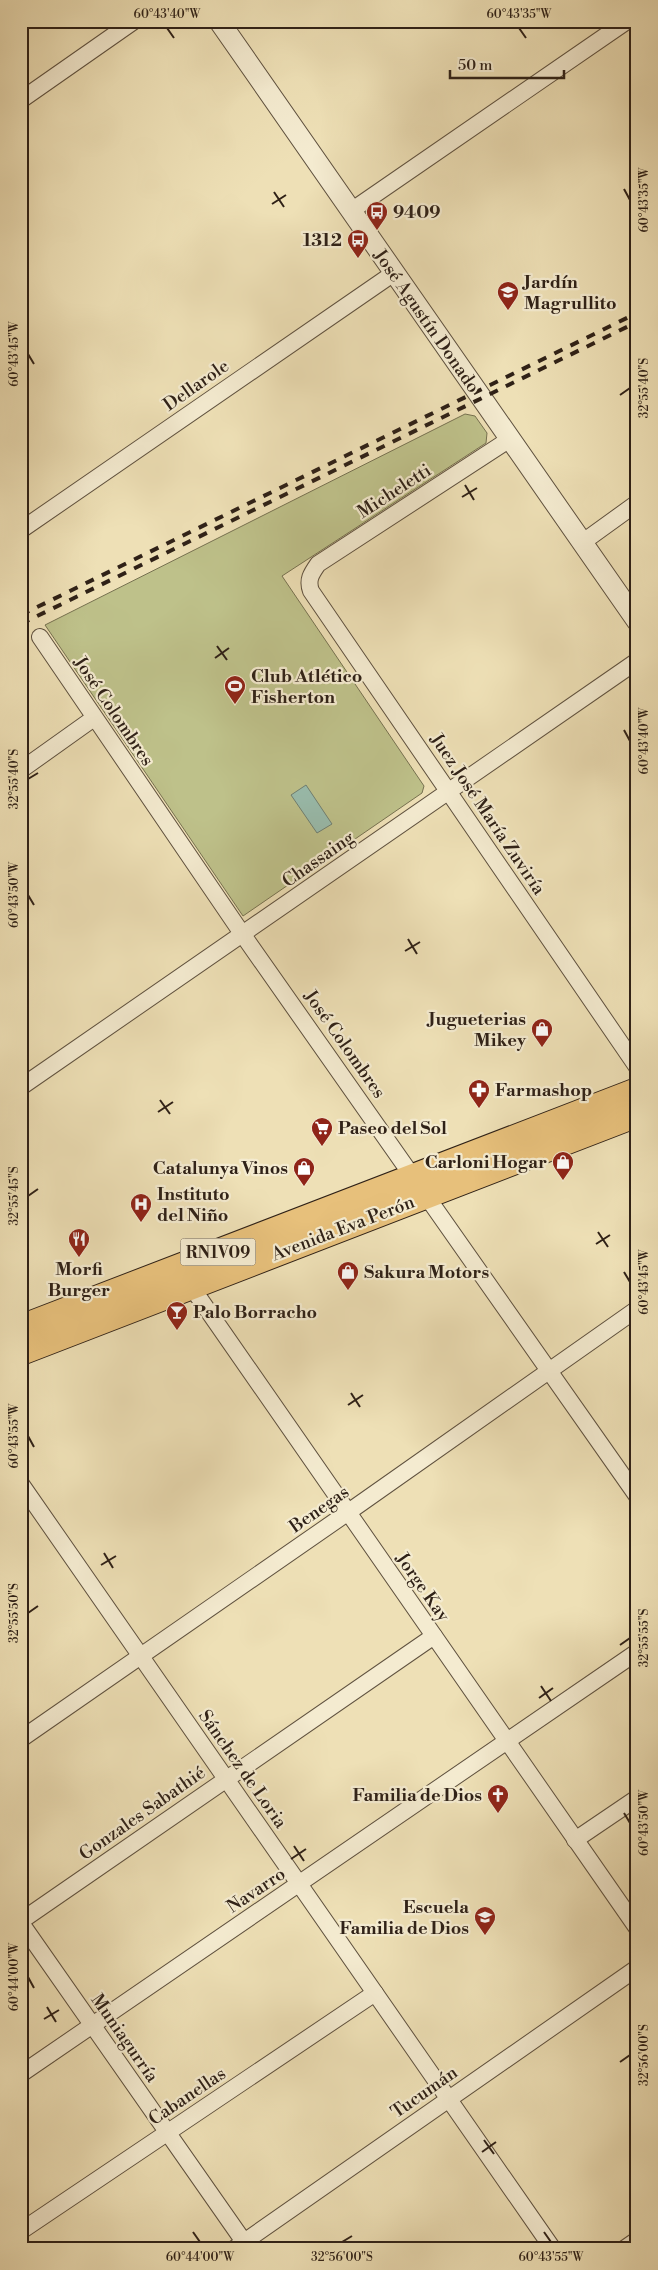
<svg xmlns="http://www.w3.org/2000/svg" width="658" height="2270" font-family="'Libre Bodoni',serif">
<rect width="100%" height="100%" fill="#eee0b6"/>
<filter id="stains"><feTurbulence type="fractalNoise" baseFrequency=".004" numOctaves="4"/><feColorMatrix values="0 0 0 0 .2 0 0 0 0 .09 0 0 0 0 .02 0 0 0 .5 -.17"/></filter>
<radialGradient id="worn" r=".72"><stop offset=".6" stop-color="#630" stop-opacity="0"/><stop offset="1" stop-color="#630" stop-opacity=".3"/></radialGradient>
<polygon fill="#bec18a" stroke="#767150" points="465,414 475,416 487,433 486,443 282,576 424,786 422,793 243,916 45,625"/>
<polygon fill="#99bdae" stroke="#6f7f72" points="306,785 332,824 317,833 291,795"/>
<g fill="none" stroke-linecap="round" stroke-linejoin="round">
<g stroke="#5f513f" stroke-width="18">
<g id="minor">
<polyline points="21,100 134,21"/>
<polyline points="351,211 627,21"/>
<path d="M510,439L318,564C311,574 307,580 311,591L637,1067"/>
<polyline points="21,530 394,273"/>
<polyline points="583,542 637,503"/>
<polyline points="40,637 243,935 637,1496"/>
<polyline points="21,770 94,718"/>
<polyline points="21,1087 637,661"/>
<polyline points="186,1279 637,1928"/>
<polyline points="21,1484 553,2249"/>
<polyline points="21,1739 347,1513 637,1309"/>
<polyline points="575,1840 637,1798"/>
<polyline points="21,1921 434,1636"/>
<polyline points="21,1923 249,2249"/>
<polyline points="21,2074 637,1652"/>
<polyline points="21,2231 375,1993"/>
<polyline points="234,2249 637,1968"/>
<polyline points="624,2249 637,2240"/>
</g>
</g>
<g stroke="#5f513f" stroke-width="22">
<polyline id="tertiary" points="219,21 637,621"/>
</g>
<g stroke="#2f2117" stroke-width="28">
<g id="primary">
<polyline points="21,1328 637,1091"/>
<polyline points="21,1352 637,1114"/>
</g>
</g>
<use href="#minor" stroke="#f4ebd0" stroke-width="16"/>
<use href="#tertiary" stroke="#f4ebd0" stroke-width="20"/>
<use href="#primary" stroke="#e7c07b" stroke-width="26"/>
<g stroke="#2f2117" stroke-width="4" stroke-dasharray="9 9" stroke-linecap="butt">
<polyline points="21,615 637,313"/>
<polyline points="21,624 637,322"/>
</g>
</g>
<path fill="none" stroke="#2f2117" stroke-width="2" d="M167,28L174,38M519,28L526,38M624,189L630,200M274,192L284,207M272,204L286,195M28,354L34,364M620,395L630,388M465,485L474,500M462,497L477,488M217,646L227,660M215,658L229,648M624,730L630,741M28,779L38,773M28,895L34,905M408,939L417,954M405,951L420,942M160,1100L170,1114M158,1112L173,1102M28,1196L38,1189M598,1232L608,1247M596,1244L610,1235M624,1272L630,1282M351,1393L360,1407M348,1405L363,1395M28,1436L34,1447M104,1553L113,1568M101,1565L116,1556M28,1613L38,1606M620,1645L630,1638M541,1686L551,1701M539,1698L553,1688M624,1813L630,1823M294,1846L304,1861M291,1859L306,1849M28,1977L34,1988M47,2007L56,2022M44,2019L59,2010M620,2062L630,2055M484,2140L494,2154M482,2152L496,2142M193,2232L200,2242M544,2232L551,2242M342,2242L352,2236"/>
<defs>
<g id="bus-pin" transform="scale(1.125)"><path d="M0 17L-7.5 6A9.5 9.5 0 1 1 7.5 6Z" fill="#8f2418" stroke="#f4ebd0"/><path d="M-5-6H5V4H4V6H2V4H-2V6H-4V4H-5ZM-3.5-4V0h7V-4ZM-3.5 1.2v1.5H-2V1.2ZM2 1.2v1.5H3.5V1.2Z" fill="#fff"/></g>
<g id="school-pin" transform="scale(1.125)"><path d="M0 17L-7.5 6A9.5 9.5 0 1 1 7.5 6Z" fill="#8f2418" stroke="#f4ebd0"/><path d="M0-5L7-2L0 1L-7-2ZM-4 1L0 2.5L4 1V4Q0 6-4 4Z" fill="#fff"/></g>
<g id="stadium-pin" transform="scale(1.125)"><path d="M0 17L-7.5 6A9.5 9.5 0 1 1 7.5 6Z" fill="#8f2418" stroke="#f4ebd0"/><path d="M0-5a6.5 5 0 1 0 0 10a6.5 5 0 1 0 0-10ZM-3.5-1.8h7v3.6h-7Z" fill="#fff"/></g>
<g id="shop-pin" transform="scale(1.125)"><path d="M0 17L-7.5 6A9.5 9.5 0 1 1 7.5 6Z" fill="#8f2418" stroke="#f4ebd0"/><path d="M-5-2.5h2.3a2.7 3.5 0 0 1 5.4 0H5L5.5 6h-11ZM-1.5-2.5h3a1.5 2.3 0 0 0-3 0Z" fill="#fff"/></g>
<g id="pharmacy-pin" transform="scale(1.125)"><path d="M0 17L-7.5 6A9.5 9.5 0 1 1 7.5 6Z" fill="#8f2418" stroke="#f4ebd0"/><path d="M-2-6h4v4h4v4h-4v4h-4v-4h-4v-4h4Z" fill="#fff"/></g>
<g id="supermarket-pin" transform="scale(1.125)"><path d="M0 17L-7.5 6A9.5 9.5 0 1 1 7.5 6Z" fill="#8f2418" stroke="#f4ebd0"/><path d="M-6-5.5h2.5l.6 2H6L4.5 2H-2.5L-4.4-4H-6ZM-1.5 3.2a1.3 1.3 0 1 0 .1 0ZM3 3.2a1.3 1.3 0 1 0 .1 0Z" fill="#fff"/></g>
<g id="hospital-pin" transform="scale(1.125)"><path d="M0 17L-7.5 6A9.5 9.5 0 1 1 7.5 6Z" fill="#8f2418" stroke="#f4ebd0"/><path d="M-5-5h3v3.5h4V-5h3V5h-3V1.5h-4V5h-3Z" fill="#fff"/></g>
<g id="restaurant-pin" transform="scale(1.125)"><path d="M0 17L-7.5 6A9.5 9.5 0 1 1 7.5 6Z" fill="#8f2418" stroke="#f4ebd0"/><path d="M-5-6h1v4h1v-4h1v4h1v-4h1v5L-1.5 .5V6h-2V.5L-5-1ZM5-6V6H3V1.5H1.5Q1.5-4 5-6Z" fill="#fff"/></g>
<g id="bar-pin" transform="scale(1.125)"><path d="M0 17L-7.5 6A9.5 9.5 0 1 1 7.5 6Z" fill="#8f2418" stroke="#f4ebd0"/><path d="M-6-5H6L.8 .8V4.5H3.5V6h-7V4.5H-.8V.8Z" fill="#fff"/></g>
<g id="church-pin" transform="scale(1.125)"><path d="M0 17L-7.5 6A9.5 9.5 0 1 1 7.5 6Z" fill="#8f2418" stroke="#f4ebd0"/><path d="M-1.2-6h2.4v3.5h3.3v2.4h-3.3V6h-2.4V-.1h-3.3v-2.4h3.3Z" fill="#fff"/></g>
</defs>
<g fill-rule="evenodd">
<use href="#bus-pin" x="377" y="212"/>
<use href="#bus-pin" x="358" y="240"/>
<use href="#school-pin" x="508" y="292"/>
<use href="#stadium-pin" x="235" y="686"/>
<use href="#shop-pin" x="542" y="1029"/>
<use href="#pharmacy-pin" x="479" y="1090"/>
<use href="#supermarket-pin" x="322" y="1128"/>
<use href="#shop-pin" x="563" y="1162"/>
<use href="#shop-pin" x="304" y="1168"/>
<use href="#hospital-pin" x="141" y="1204"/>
<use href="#restaurant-pin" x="79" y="1239"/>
<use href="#shop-pin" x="348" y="1272"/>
<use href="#bar-pin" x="177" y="1312"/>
<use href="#church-pin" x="498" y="1795"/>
<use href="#school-pin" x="485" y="1917"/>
</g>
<g text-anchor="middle" stroke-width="4.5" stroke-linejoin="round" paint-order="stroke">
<rect fill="#f4ebd0" stroke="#6a5e4e" stroke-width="1" x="180.5" y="1238.5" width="75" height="27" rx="4"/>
<g font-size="16" font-weight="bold" fill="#2f2117">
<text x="218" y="1258">RN1V09</text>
</g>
<g font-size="18" font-weight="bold" fill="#2f2117" stroke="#f4ebd0" text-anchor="start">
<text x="393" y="218">9409</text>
<text x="342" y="246" text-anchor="end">1312</text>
<text x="524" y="288">Jardín<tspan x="524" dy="21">Magrullito</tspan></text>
<text x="251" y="682">Club Atlético<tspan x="251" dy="21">Fisherton</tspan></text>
<text x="526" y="1025" text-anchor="end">Jugueterias<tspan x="526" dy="21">Mikey</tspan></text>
<text x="495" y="1096">Farmashop</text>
<text x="338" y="1134">Paseo del Sol</text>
<text x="547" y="1168" text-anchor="end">Carloni Hogar</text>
<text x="288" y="1174" text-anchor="end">Catalunya Vinos</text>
<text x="157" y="1200">Instituto<tspan x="157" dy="21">del Niño</tspan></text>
<text x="79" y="1275" text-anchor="middle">Morfi<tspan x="79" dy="21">Burger</tspan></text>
<text x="364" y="1278">Sakura Motors</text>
<text x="193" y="1318">Palo Borracho</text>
<text x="482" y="1801" text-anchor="end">Familia de Dios</text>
<text x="469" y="1913" text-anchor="end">Escuela<tspan x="469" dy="21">Familia de Dios</tspan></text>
</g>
<g font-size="18" fill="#2f2117" stroke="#f4ebd0">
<text transform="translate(427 321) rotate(55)" y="6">José Agustín Donado</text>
<text transform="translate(196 385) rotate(-35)" y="6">Dellarole</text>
<text transform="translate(394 491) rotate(-33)" y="6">Micheletti</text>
<text transform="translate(114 711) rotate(56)" y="6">José Colombres</text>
<text transform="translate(488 814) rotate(56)" y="6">Juez José María Zuviría</text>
<text transform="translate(318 859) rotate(-35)" y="6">Chassaing</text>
<text transform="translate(345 1044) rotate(55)" y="6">José Colombres</text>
<text transform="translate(343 1228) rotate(-21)" y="6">Avenida Eva Perón</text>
<text transform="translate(319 1509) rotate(-35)" y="6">Benegas</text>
<text transform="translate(423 1587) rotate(55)" y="6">Jorge Kay</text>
<text transform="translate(243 1769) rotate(55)" y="6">Sánchez de Loria</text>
<text transform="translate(142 1813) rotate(-35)" y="6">Gonzales Sabathié</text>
<text transform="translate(256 1890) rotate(-34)" y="6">Navarro</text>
<text transform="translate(125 2038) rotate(55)" y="6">Muniagurría</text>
<text transform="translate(424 2092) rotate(-35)" y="6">Tucumán</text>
<text transform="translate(187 2096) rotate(-34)" y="6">Cabanellas</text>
</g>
</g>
<rect width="658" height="2270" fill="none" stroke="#eee0b6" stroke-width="55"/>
<path d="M450 70v8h114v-8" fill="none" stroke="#2f2117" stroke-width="2.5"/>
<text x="458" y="70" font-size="15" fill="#2f2117" stroke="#f4ebd0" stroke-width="4" paint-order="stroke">50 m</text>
<rect x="28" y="28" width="602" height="2214" fill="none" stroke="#2f2117" stroke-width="2"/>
<g font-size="12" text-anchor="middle" fill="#2f2117">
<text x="167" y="18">60°43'40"W</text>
<text x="519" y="18">60°43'35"W</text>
<text transform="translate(644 200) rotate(-90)" y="4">60°43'35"W</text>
<text transform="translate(14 354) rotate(-90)" y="4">60°43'45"W</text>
<text transform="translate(644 388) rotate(-90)" y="4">32°55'40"S</text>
<text transform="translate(644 741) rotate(-90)" y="4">60°43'40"W</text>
<text transform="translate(14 779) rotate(-90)" y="4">32°55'40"S</text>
<text transform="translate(14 895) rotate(-90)" y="4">60°43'50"W</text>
<text transform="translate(14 1196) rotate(-90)" y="4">32°55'45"S</text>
<text transform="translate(644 1282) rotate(-90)" y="4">60°43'45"W</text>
<text transform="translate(14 1436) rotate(-90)" y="4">60°43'55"W</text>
<text transform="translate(14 1613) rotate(-90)" y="4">32°55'50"S</text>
<text transform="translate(644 1638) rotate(-90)" y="4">32°55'55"S</text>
<text transform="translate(644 1823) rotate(-90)" y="4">60°43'50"W</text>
<text transform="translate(14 1977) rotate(-90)" y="4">60°44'00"W</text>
<text transform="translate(644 2055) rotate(-90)" y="4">32°56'00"S</text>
<text x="200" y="2261">60°44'00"W</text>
<text x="342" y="2261">32°56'00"S</text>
<text x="551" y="2261">60°43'55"W</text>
</g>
<rect width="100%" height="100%" filter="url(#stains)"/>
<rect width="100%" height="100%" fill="url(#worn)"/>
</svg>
